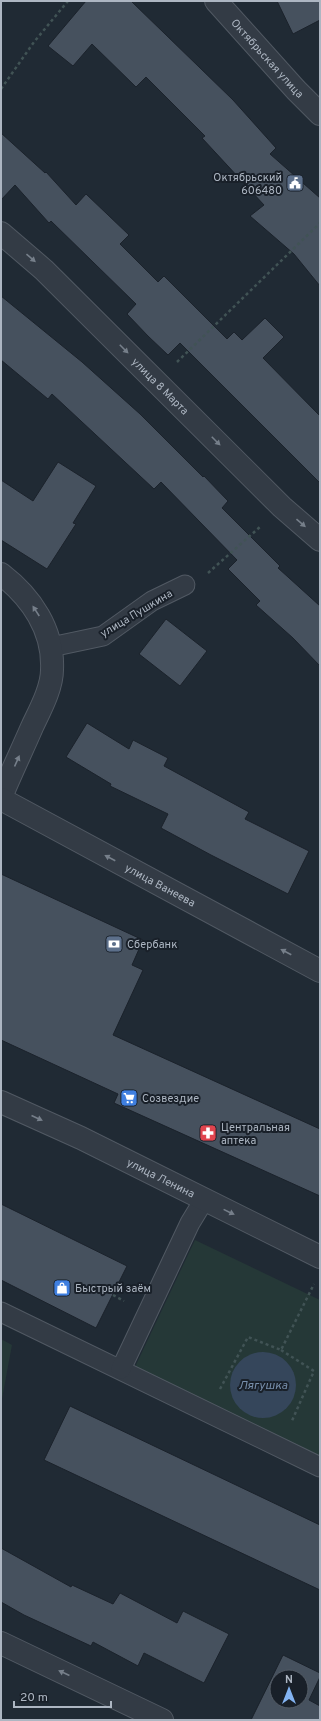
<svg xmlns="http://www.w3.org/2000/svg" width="321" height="1721" font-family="Overpass,sans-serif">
<rect width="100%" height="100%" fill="#202a34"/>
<g fill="#253837">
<polygon points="195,1240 320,1300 320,1458 134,1369"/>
<polygon points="1,1339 12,1345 1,1404"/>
</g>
<circle fill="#35465b" cx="263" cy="1385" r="33"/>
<g fill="#46515e" stroke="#1b222b" fill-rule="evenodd">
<polygon points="86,1 131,1 233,100 276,148 270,154 320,198 320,286 294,254 250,216 264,205 202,138 205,136 146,77 136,87 92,44 73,66 48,46"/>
<polygon points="277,1 320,1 320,20 293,34"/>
<polygon points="1,133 45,173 46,172 76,205 86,194 129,235 120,244 158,282 164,276 227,339 234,332 242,340 265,318 284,337 263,358 320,416 320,483 180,343 168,355 148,336 127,314 136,304 51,221 49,223 15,185 1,200"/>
<polygon points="1,296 82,362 140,414 203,477 204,476 228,501 222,508 280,566 278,568 320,606 320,666 293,638 256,605 260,601 228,569 237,560 161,482 154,489 52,394 48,399 1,360"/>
<polygon points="58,462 96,486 73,523 76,524 47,569 1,540 1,480 33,501"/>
<polygon points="166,619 207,651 180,686 139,654"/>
<polygon points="87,723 129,749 133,740 168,758 164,766 249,812 245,819 309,851 288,894 211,855 161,828 168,814 110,786 111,784 66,757"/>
<polygon points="1,874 143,940 132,965 143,970 113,1035 320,1129 320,1196 114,1103 118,1094 1,1040"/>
<polygon points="1,1204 127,1266 96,1328 1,1280"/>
<polygon points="70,1406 320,1525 320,1590 44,1460"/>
<polygon points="1,1548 71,1587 72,1585 113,1604 120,1593 177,1623 183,1611 229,1634 204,1683 144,1653 138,1666 93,1642 91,1646 24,1615 1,1602"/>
<path d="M283,1655L320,1673V1677L309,1700L320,1706V1720H251ZM277,1677H301V1701H277Z"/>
</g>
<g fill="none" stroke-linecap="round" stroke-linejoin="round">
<g stroke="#515963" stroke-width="21">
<g id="service">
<polyline points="51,647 103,636 152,601 185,585"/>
<polyline points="1,1312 320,1467"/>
<polyline points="121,1369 190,1223 204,1200"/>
</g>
</g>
<g stroke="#515963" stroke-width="24">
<g id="minor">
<path id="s1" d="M216,1L296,90L320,114"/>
<path id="s2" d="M1,233L44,270L282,507L320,540"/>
<path d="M1,574C31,597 54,630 52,670C52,688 40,710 32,727C22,750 11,773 1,797"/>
<path id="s3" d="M1,799L320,971"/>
<path id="s4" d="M1,1102L81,1138L320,1257"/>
<polyline points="1,1643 162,1720"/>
</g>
</g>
<g stroke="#415355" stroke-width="2.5" stroke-dasharray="3 3" stroke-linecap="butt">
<polyline points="1,89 34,42 68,1"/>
<polyline points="177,362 320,223"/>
<polyline points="208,573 261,526"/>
<polyline points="113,1295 124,1301"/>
<polyline points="281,1350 314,1371 291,1423"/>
<polyline points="220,1389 248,1337 281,1350 314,1284"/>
</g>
<use href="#service" stroke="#333b45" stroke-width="19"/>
<use href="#minor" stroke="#333b45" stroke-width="22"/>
</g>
<defs><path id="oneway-solid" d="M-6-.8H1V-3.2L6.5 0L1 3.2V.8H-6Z"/></defs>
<g fill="#767f8a">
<use href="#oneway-solid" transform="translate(31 258) rotate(41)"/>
<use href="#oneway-solid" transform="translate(124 349) rotate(45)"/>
<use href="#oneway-solid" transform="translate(216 441) rotate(45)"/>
<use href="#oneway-solid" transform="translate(301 523) rotate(41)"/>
<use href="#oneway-solid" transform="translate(36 611) rotate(-123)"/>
<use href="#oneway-solid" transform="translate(17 761) rotate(-66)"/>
<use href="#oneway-solid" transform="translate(110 858) rotate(-152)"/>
<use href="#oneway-solid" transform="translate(286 952) rotate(-152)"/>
<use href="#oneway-solid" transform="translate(37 1118) rotate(24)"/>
<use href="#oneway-solid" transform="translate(229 1212) rotate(26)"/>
<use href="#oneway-solid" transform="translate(64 1673) rotate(-155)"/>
</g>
<defs>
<g id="civic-square" transform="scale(0.9)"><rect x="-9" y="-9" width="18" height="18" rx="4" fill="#5c6f8a" stroke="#192029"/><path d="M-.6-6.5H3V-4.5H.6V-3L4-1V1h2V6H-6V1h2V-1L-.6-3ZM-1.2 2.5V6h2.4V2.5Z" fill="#fff"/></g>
<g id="bank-square" transform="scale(0.9)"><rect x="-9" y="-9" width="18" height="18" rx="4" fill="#5c6f8a" stroke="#192029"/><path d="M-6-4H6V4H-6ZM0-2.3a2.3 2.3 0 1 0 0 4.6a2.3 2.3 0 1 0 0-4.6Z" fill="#fff"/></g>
<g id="supermarket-square" transform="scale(0.9)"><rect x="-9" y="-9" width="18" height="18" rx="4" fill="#3f7fe0" stroke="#192029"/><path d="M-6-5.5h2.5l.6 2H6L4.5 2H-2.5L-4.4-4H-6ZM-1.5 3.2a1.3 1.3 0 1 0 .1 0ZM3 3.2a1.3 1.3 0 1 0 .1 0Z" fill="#fff"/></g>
<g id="pharmacy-square" transform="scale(0.9)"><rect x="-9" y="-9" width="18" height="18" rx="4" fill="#e0444e" stroke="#192029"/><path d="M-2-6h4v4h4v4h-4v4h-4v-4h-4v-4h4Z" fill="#fff"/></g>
<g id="shop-square" transform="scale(0.9)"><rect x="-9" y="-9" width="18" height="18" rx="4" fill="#3f7fe0" stroke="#192029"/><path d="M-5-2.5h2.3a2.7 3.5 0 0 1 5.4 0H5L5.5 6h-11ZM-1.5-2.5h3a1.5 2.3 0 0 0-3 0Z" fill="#fff"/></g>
</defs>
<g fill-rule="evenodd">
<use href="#civic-square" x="295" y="183"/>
<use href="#bank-square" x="114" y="944"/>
<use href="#supermarket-square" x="129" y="1098"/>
<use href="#pharmacy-square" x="208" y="1133"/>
<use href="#shop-square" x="62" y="1288"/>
</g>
<g text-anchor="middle" stroke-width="4" stroke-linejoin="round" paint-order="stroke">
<g font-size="11" fill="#adb6c2" stroke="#192029">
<text dy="4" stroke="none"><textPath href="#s1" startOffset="77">Октябрьская улица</textPath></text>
<text dy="4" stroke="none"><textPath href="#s2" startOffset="221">улица 8 Марта</textPath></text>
<text transform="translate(136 613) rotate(-31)" y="4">улица Пушкина</text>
<text dy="4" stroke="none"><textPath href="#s3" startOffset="181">улица Ванеева</textPath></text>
<text dy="4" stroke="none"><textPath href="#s4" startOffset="177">улица Ленина</textPath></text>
</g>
<g font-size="11" fill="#adb6c2" stroke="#192029" text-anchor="start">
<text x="282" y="181" text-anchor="end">Октябрьский<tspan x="282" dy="13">606480</tspan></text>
<text x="127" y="948">Сбербанк</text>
<text x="142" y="1102">Созвездие</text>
<text x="221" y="1131">Центральная<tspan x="221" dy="13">аптека</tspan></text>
<text x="75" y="1292">Быстрый заём</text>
</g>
<g font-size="12" font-style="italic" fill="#778eaa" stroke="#192029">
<text x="263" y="1389">Лягушка</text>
</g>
</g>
<rect width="321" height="1721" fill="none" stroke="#adb6c2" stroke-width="4"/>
<g transform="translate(289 1689)"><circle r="19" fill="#192029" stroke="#545c66"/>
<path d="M0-3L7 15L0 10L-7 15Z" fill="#83b3f1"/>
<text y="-6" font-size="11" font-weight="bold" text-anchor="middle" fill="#adb6c2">N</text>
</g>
<path d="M14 1701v6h97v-6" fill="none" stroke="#adb6c2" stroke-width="2"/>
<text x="20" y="1701" font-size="12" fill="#adb6c2" stroke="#192029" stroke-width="3" paint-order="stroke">20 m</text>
</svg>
